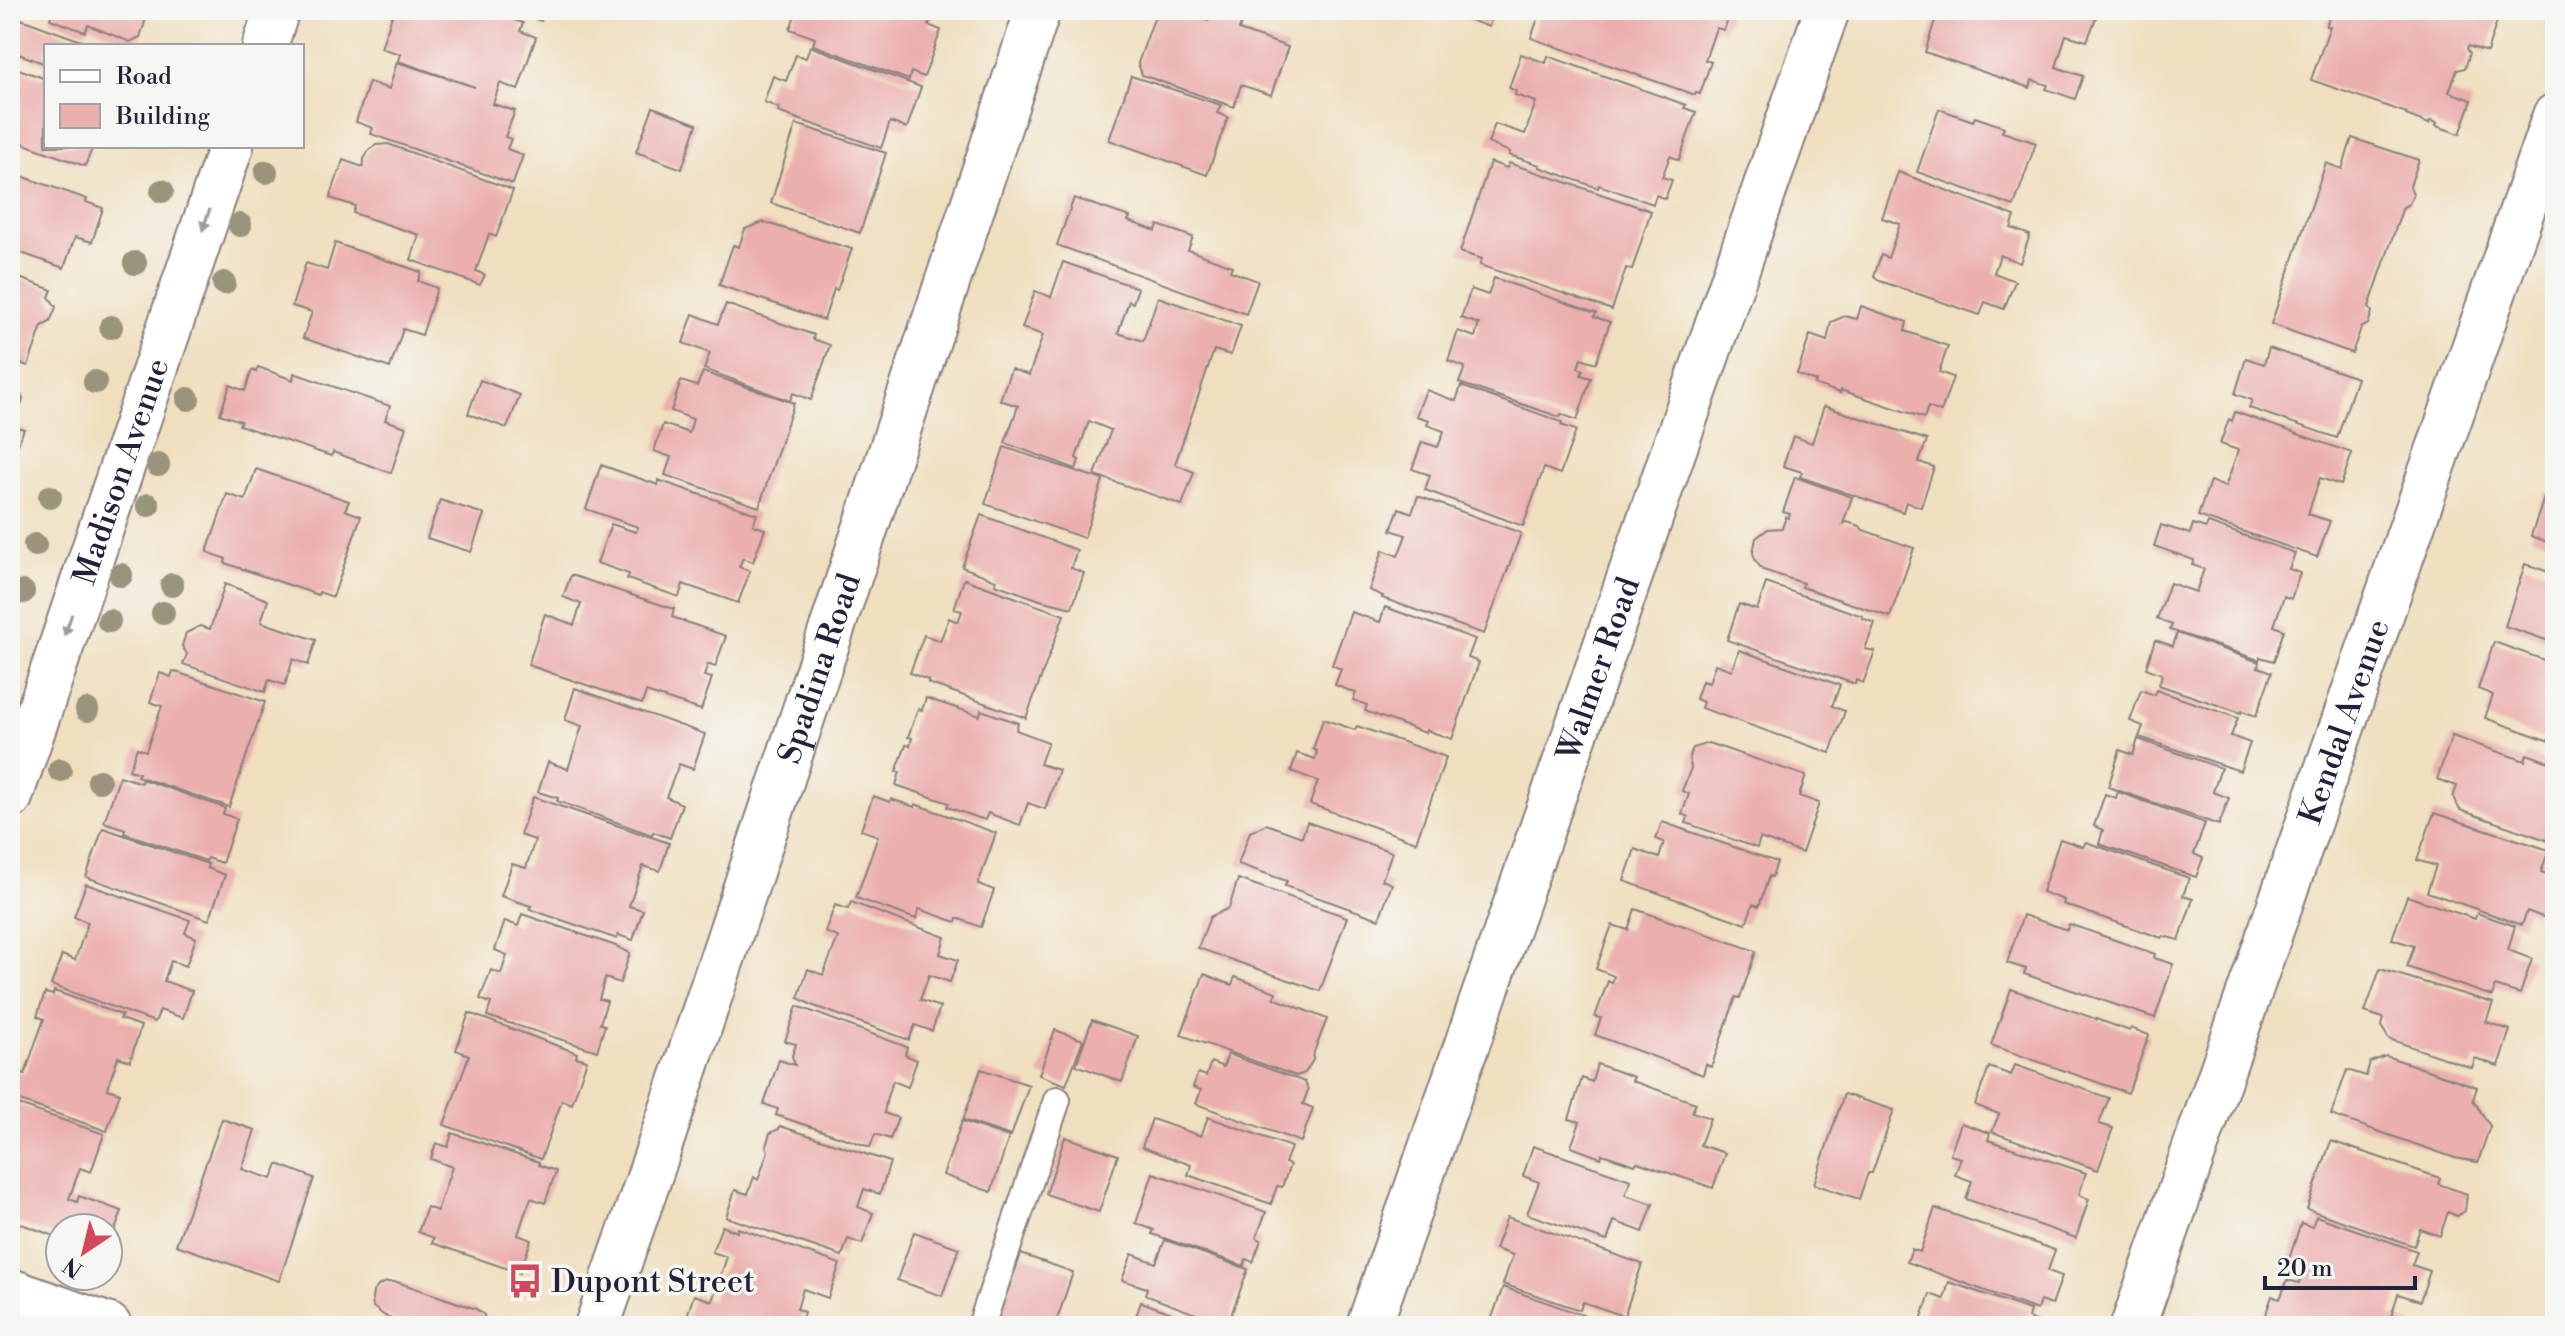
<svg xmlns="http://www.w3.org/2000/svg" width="2565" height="1336" font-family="'Libre Bodoni',serif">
<rect width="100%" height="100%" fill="#f6f6f2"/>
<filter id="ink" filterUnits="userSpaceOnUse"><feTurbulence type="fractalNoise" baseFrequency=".0125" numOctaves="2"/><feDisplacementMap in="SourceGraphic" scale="16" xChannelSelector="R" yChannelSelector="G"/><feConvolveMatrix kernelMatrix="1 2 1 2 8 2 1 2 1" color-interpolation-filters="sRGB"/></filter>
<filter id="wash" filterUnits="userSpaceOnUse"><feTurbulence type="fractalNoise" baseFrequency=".006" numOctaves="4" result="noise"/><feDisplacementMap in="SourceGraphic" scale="32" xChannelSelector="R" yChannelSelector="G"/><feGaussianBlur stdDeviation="1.8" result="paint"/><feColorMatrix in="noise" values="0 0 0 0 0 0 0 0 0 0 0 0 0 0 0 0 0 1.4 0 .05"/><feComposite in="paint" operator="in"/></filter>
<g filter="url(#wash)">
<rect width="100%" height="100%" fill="#f0dfbf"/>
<g id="blocks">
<g fill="#ebafad">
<polygon points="53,10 149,10 140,37 130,42 88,25 85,32 50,19"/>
<polygon points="394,10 416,13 417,10 484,10 523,23 520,31 536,37 518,90 500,83 493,104 515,111 505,137 511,139 507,149 523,155 513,184 371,134 373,128 356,122 369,82 389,89 397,62 475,87 398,61 400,54 381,48"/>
<polygon points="495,10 545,10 541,21 521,14 520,19"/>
<polygon points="797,10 938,10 928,25 941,30 924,77 911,72 909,80 813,45 815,38 790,29"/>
<polygon points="1157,10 1176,10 1208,21 1212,10 1214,10 1242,20 1239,30 1288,47 1271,95 1241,85 1234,107 1142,75 1138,63"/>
<polygon points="1448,10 1494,10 1489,27 1447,12"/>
<polygon points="1541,10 1731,10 1724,30 1716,28 1705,60 1711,62 1700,94 1696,93 1695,95 1531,38"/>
<polygon points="1965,10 2099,10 2087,41 2066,35 2056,67 2083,76 2075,99 2046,89 2048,85 2032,80 2030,88 1925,52 1938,11 1962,19"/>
<polygon points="2328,10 2474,10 2498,18 2487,52 2468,46 2467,49 2470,53 2465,68 2457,70 2449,92 2472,100 2460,134 2436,126 2437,123 2430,121 2429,124 2406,115 2407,113 2311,80 2330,26 2326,26 2330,15 2327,14"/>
<polygon points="10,15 95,46 46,46 46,64 10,51"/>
<polygon points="810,46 921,87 907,128 890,122 881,148 778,112 779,108 764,102 773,76 786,81 796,55 806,58"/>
<polygon points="1521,54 1546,63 1548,56 1686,105 1684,108 1696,112 1679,160 1670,156 1662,177 1672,180 1665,199 1656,195 1653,204 1599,185 1598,188 1539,167 1540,165 1509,155 1510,152 1488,143 1495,124 1525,134 1536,102 1515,95 1516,91 1509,88"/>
<polygon points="10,66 46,79 46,146 93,146 85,166 10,139"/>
<polygon points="1131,76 1221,105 1217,113 1228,117 1207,175 1109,140"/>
<polygon points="653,107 697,124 682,169 636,152"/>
<polygon points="1939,109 1973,121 1975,117 2004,127 2002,132 2036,143 2014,206 1917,172"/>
<polygon points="796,124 886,153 860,233 771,203"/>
<polygon points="2352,138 2419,160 2410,186 2413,194 2409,204 2403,207 2369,307 2372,312 2368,324 2361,328 2352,353 2271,324 2326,163 2342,169"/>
<polygon points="388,144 513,190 496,237 489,234 476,271 485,275 480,285 411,260 419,235 353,213 355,206 330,198 343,160 363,167 364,159 369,150 376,145"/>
<polygon points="1490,162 1507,168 1509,163 1651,211 1632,270 1626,268 1612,310 1480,265 1482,259 1460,252"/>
<polygon points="10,172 87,199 86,202 103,208 92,242 75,237 64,268 10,249"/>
<polygon points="1898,172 2015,216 2011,228 2030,235 2020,263 2000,255 1994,273 2015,281 2004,309 1985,302 1980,315 1880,281 1874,276 1881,255 1888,258 1900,224 1882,218"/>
<polygon points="1074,198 1130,217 1128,221 1156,231 1158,225 1193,237 1188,250 1232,266 1230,271 1258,281 1246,314 1057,245"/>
<polygon points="763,222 852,249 837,290 834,289 824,320 719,285 733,245 739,247 745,229"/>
<polygon points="335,243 421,272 418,281 437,288 422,335 403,329 390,368 303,338 312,312 292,306 306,263 327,270"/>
<polygon points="1063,262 1138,288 1133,303 1129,301 1118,333 1143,341 1158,297 1241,326 1231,355 1214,350 1175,464 1194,472 1182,505 1095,475 1111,430 1089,421 1076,458 1079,460 1076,469 1005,443 1018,406 1000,400 1011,369 1029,375 1043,335 1022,328 1035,291 1051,297"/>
<polygon points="10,266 14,276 52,290 49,297 56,307 50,322 42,326 28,366 10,360"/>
<polygon points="1494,278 1596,313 1594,317 1610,322 1596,363 1581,358 1579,365 1578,368 1583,370 1581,375 1591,378 1577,420 1561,414 1560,417 1459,383 1465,367 1448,361 1458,331 1475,337 1479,324 1461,318 1471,289 1488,295"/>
<polygon points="726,304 814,335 813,339 830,345 811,400 793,393 790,401 704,369 710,353 683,343 693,314 718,324"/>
<polygon points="1861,306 1907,322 1905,331 1948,346 1939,372 1953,377 1941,412 1928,407 1924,418 1841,390 1840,393 1814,384 1816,381 1797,374 1810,335 1827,341 1831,322 1845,316 1857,319"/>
<polygon points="2269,348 2357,378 2337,438 2249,408 2252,400 2235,394 2246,358 2264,364"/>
<polygon points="258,367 293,380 294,373 390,406 385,420 406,427 391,473 333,452 331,456 239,425 241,421 220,414 230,385 245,391 252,370 256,372"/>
<polygon points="703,372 794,403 759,507 665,475 671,457 654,451 663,424 689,433 693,419 671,411 681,381 697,386"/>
<polygon points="480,380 520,395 507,428 468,414"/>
<polygon points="10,384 16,387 23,399 19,413 10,417"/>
<polygon points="1461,386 1562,422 1561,425 1576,430 1560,474 1544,468 1523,526 1425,490 1430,475 1412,469 1422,442 1438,447 1444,431 1427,425 1429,420 1416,416 1426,390 1456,401"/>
<polygon points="1824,406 1927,440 1919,462 1934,467 1921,507 1906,502 1903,512 1800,477 1802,472 1783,466 1793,436 1812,443"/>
<polygon points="2235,412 2352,453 2341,485 2320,478 2308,514 2330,521 2317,557 2198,516 2210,481 2225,487 2232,468 2238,450 2220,444 2229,419 2232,421"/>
<polygon points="10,425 24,429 10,466"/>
<polygon points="1004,447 1103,480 1084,538 985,504"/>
<polygon points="601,465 658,485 658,480 757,514 753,525 765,529 753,562 743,558 739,567 750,571 738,603 683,584 679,597 627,579 629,574 597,563 611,524 636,532 638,527 586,509"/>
<polygon points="256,469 349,501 345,510 361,516 333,597 319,592 318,595 225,563 226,559 207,552 227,494 245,500"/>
<polygon points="1795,477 1852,497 1843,524 1847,522 1860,526 1863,530 1914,548 1890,617 1802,587 1803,583 1763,570 1756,562 1753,553 1756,538 1768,529 1782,528 1786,517 1789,518 1790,514 1783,512"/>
<polygon points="2546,492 2555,495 2555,545 2531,536"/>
<polygon points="1418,496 1521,533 1484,634 1382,598 1383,596 1369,590 1383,550 1398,556 1406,535 1391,530 1399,508 1412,513"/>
<polygon points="440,500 484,514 471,552 427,538"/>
<polygon points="981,515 1077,550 1071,568 1084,573 1072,608 1040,600 995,584 996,580 962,567"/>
<polygon points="2208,523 2295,553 2289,569 2300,573 2291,599 2284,596 2274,626 2284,630 2274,661 2260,657 2259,660 2170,630 2172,625 2157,619 2170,583 2196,592 2204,569 2192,565 2194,560 2154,546 2161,525 2190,534 2193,524 2206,528"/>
<polygon points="2525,564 2555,574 2555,643 2505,626"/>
<polygon points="571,575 674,609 672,617 726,636 715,667 708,664 704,676 712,678 701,710 646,692 642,704 528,665 545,614 574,625 581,604 563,597"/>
<polygon points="964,579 1064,615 1026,718 928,683 928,680 910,673 924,635 940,641 949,618 958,622 962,611 954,609"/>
<polygon points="1766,583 1863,616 1862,618 1875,623 1865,649 1875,651 1863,683 1856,680 1855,684 1727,640 1739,604 1757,610"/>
<polygon points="225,584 268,600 261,622 316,640 308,665 293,659 285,685 269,680 265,692 183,664 187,654 182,646 186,633 200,626 210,629"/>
<polygon points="1385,607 1475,639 1468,658 1479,662 1452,739 1426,730 1425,733 1365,711 1367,705 1353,700 1356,693 1335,685 1341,669 1332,665 1351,612 1380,622"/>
<polygon points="2177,633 2259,662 2258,667 2272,672 2256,716 2242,711 2241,713 2159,685 2162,674 2146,668 2155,640 2173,646"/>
<polygon points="2494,642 2555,664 2555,743 2485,718 2493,695 2478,689"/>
<polygon points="1739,650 1840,685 1832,706 1845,711 1830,753 1701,708 1703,702 1696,699 1702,681 1709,683 1715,664 1732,670"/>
<polygon points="173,671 265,702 229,807 137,776 139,773 129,770 137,748 146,751 162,706 150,702 160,673 171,677"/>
<polygon points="575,688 705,734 693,769 679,764 666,797 682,804 670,838 653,832 652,835 557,801 558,798 538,792 548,762 568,769 582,726 565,720"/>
<polygon points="2141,690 2154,695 2156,690 2238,718 2231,736 2250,743 2240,771 2139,737 2143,726 2130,721"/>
<polygon points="926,698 980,716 981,710 1018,723 1016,730 1048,742 1040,764 1059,770 1045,809 1028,803 1020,825 988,813 985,820 947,807 949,803 896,785 900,772 896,772 906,745 910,746 912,738 908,737 918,709 922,710"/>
<polygon points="1323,719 1355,730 1357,726 1446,757 1416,842 1310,804 1318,781 1291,771 1297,753 1315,759 1317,751 1313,749"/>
<polygon points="2452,736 2525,761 2527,754 2555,764 2555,843 2460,810 2453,797 2457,786 2437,779"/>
<polygon points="2138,739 2221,768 2213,792 2229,798 2219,825 2108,787 2120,750 2133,755"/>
<polygon points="1708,743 1806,776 1799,796 1819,803 1802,853 1760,838 1757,848 1686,823 1688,817 1682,814 1689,794 1682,791 1691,768 1689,757 1693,748"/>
<polygon points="120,776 141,783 142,779 225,808 223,814 237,819 222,863 207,858 206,861 124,833 125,829 104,822"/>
<polygon points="2118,792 2205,823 2194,854 2203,858 2196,877 2099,844 2103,830 2094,826 2105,794 2116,798"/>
<polygon points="873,796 890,802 891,799 915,807 915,804 996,833 978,884 994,890 981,927 957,918 956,922 919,909 916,919 856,898 878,836 861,830"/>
<polygon points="533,797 669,843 660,871 643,866 629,906 643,910 633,940 618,935 617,939 529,909 531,906 501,896 512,864 526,868 531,852 535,840 520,835"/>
<polygon points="2434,813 2549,850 2541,872 2555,877 2555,899 2548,919 2527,911 2522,925 2427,892 2436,866 2417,860"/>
<polygon points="1307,822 1392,852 1382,880 1392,884 1379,919 1285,886 1287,881 1238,864 1250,832 1266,824 1302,837"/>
<polygon points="1662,822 1777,862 1772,877 1769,876 1759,906 1753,904 1746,924 1624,881 1635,849 1659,858 1664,842 1656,839"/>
<polygon points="103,828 208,864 207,868 225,875 209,920 86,877"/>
<polygon points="2060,839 2083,847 2086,842 2189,878 2183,896 2193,899 2179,940 2163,936 2162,938 2063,904 2064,900 2042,892"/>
<polygon points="1238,879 1347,917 1320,991 1198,948 1210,917 1229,908"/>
<polygon points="86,884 190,920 185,933 196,938 186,966 171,961 164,981 192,991 183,1018 160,1010 155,1022 51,985 62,955 75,960 88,922 74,917"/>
<polygon points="2407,896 2475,919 2477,913 2515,926 2508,950 2532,959 2520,994 2495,986 2492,996 2407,967 2414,946 2392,939"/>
<polygon points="851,902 945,937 940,954 958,960 950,982 929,975 920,1000 940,1007 932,1031 915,1025 909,1040 814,1006 798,998 808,969 823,975 838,937 825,932 835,905 848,909"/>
<polygon points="1635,909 1756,951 1740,998 1736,997 1711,1067 1706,1064 1703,1075 1595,1035 1601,1018 1595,1017 1608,981 1612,983 1614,976 1596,969 1612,925 1628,930"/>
<polygon points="522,914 616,946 630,953 620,983 605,978 599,999 607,1001 600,1024 605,1025 597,1051 487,1016 491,1003 480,999 491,970 501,974 507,955 495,950 505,921 518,926"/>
<polygon points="2023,915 2067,930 2069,924 2155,954 2154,958 2173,964 2155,1018 2024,974 2026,969 2007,963"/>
<polygon points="2380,969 2493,1003 2486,1022 2510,1030 2498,1066 2475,1058 2472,1068 2389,1039 2381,1026 2383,1018 2365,1012"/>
<polygon points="1204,974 1232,985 1235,977 1276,992 1274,998 1327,1019 1314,1052 1313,1060 1305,1073 1296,1076 1181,1035"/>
<polygon points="2011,989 2130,1031 2131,1028 2149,1035 2128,1093 1991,1045"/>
<polygon points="54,991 122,1015 120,1019 141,1026 130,1061 118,1057 107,1089 120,1093 107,1131 17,1100 18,1097 10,1095 17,1071 25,1074 35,1044 44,1019 37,1016 45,993 53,995"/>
<polygon points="797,1006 907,1047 905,1055 917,1060 908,1087 893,1081 887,1097 884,1113 898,1118 890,1139 875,1134 870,1147 776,1115 778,1109 764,1104 779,1060 795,1065 792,1056 796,1044 785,1041"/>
<polygon points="469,1013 577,1053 576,1057 587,1060 572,1104 562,1100 541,1159 444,1125 469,1055 456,1050"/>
<polygon points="1092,1020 1138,1036 1122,1082 1076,1065"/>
<polygon points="1055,1030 1083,1040 1066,1085 1039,1075"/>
<polygon points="1228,1054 1305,1082 1308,1090 1303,1104 1313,1108 1301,1142 1196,1104 1201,1090 1193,1087 1198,1073 1206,1076 1211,1062 1223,1067"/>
<polygon points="2386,1056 2477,1087 2473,1100 2490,1126 2478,1162 2455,1158 2331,1115 2347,1070 2366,1076 2370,1062"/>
<polygon points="1597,1064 1634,1077 1632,1081 1696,1103 1692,1112 1710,1118 1700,1145 1725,1153 1713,1188 1637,1162 1635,1165 1602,1154 1601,1158 1571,1147 1580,1122 1569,1119 1582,1078 1592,1082"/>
<polygon points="2015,1065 2109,1098 2099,1124 2113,1128 2098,1170 1992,1132 1999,1114 1975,1105 1989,1067 2011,1075"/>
<polygon points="981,1069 1029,1085 1011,1136 963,1120"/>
<polygon points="1844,1094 1894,1110 1872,1173 1868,1173 1859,1199 1814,1184"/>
<polygon points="10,1102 104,1134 91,1172 80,1168 69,1199 77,1202 79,1196 122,1211 108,1249 108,1228 60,1228 60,1238 10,1220"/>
<polygon points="1208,1117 1291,1147 1285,1163 1290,1165 1282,1187 1277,1186 1271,1204 1188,1175 1191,1165 1142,1147 1152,1119 1201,1136"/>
<polygon points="222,1119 255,1130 242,1169 272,1179 278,1164 314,1178 279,1281 176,1245"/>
<polygon points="962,1121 1009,1137 991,1192 943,1175"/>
<polygon points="1961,1123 1990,1133 1988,1140 2086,1173 2079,1195 2089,1199 2076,1238 1966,1199 1972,1181 1955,1175 1961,1158 1950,1155"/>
<polygon points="780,1126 890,1162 880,1194 864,1189 858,1207 873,1213 862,1244 848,1239 842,1256 726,1217 735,1190 748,1194 754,1177 758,1180 768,1151 766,1146 770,1133 779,1129"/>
<polygon points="452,1133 539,1162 539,1165 556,1171 545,1203 531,1198 524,1216 518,1235 531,1240 520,1273 432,1243 434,1238 418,1232 427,1207 437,1211 452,1167 431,1159 436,1143 448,1147"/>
<polygon points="1065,1137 1118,1155 1099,1212 1046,1194"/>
<polygon points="2331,1141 2440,1178 2438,1184 2467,1194 2465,1211 2457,1216 2448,1212 2440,1236 2420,1229 2414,1246 2307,1209"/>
<polygon points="1533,1146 1631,1180 1625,1195 1653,1204 1643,1232 1614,1221 1607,1241 1527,1214 1539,1182 1523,1176"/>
<polygon points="1153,1173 1266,1212 1256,1238 1261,1240 1253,1262 1246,1259 1244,1266 1152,1234 1154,1230 1136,1223"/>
<polygon points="1935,1208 2055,1250 2048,1271 2062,1276 2052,1305 2040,1301 2037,1310 1907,1262 1912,1249 1920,1252"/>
<polygon points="2316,1216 2417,1251 2412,1265 2430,1271 2420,1301 2398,1294 2391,1317 2416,1326 2275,1326 2263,1322 2272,1296 2280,1299 2287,1280 2299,1283 2305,1264 2289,1259 2301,1223 2312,1227"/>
<polygon points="1507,1217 1642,1264 1624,1316 1583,1302 1580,1310 1503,1284 1513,1255 1495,1249"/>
<polygon points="722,1226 737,1232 738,1228 840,1264 828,1298 803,1289 797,1309 804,1312 800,1326 684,1325 694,1295 712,1301 727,1257 712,1252"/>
<polygon points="914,1232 959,1248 942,1296 897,1280"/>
<polygon points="1165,1240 1248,1269 1227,1326 1145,1295 1147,1288 1122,1280 1132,1254 1156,1263"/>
<polygon points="1021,1254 1073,1272 1055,1326 1038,1326 1014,1318 1032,1326 995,1326"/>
<polygon points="387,1282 397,1282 476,1309 484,1315 487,1326 415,1326 385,1316 373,1307 372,1299 373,1292 379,1285"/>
<polygon points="1949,1282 2030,1310 2028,1318 2042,1323 2041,1326 1930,1326 1931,1323 1921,1320 1930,1294 1944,1299"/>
<polygon points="1503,1287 1583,1315 1579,1326 1489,1326"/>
<polygon points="1141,1302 1208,1326 1101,1326 1104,1316 1133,1325"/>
</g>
</g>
</g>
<g filter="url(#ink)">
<use href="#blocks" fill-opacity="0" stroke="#89807d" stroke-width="2"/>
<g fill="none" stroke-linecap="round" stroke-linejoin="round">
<g stroke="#89807d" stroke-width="30">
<polyline id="lane" points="981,1326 1057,1100"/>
</g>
<g stroke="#89807d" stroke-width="48">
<g id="street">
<polyline points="265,46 277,10"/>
<path id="s1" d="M10,797L231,146"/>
<path id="s2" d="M1369,1326L1827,10"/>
<path id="s3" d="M2133,1326L2555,116"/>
</g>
</g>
<g stroke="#89807d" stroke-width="48">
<g id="primary">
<polyline points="10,1291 109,1326"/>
<path id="s4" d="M597,1326L648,1181L1038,10"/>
</g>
</g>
<use href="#lane" stroke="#fff" stroke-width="26"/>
<use href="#street" stroke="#fff" stroke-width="44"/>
<use href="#primary" stroke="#fff" stroke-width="44"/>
</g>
<g fill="#9a947d">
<circle cx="266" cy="172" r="12"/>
<circle cx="162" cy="191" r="12"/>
<circle cx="240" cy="225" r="12"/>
<circle cx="135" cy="263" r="12"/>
<circle cx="224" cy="283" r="12"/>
<circle cx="111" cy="327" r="12"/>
<circle cx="95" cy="382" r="12"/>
<circle cx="188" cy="399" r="12"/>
<circle cx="158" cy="465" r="12"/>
<circle cx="50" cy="497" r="12"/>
<circle cx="148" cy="505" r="12"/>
<circle cx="35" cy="545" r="12"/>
<circle cx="121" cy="575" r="12"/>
<circle cx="172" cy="585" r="12"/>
<circle cx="23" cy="592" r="12"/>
<circle cx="163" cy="613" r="12"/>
<circle cx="109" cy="621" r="12"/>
<circle cx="87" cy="710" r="12"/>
<circle cx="60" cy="770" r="12"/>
<circle cx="99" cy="781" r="12"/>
</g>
<defs><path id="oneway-solid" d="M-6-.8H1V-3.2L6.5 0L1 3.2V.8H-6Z" transform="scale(2)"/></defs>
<g fill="#9c9ca7">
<use href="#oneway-solid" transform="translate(206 220) rotate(109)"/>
<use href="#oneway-solid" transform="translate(68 625) rotate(109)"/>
</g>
</g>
<defs>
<g id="bus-bare" transform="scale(2.76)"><path d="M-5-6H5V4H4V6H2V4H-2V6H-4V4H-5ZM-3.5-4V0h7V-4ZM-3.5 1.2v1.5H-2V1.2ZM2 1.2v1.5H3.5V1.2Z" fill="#d1495b" stroke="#f6f6f2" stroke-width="2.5" paint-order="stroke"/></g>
</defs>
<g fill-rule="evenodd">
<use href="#bus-bare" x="525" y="1281"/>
</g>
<g text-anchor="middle" stroke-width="7" stroke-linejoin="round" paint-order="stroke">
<g font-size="32" fill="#22223b" stroke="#f6f6f2">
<text dy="11" stroke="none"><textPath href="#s1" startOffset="344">Madison Avenue</textPath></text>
<text dy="11" stroke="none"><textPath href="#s4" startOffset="694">Spadina Road</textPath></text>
<text dy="11" stroke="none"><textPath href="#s2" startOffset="696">Walmer Road</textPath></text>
<text dy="11" stroke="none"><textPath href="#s3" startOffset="640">Kendal Avenue</textPath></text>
</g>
<g font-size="32" fill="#22223b" stroke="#f6f6f2" text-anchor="start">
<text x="551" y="1292">Dupont Street</text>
</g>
</g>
<rect width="2565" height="1336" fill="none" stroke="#f6f6f2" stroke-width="40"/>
<rect x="44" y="44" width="260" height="104" fill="#f6f6f2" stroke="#a1a1a9" stroke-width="2"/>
<rect x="60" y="70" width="40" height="12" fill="#ffffff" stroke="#a1a1a9" stroke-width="2"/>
<text x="116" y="84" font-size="24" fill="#22223b">Road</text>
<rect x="60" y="104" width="40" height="24" fill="#ebafad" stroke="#a1a1a9" stroke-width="2"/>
<text x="116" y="124" font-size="24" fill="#22223b">Building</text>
<g transform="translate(84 1252) rotate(215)"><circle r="38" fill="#f6f6f2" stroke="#a1a1a9" stroke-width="2"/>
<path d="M0-6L14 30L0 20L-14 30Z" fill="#d1495b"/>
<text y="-12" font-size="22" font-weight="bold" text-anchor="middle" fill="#22223b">N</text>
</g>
<path d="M2265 1276v12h150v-12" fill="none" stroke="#22223b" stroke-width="4"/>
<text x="2277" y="1276" font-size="24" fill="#22223b" stroke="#f6f6f2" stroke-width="6" paint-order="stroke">20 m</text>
</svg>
